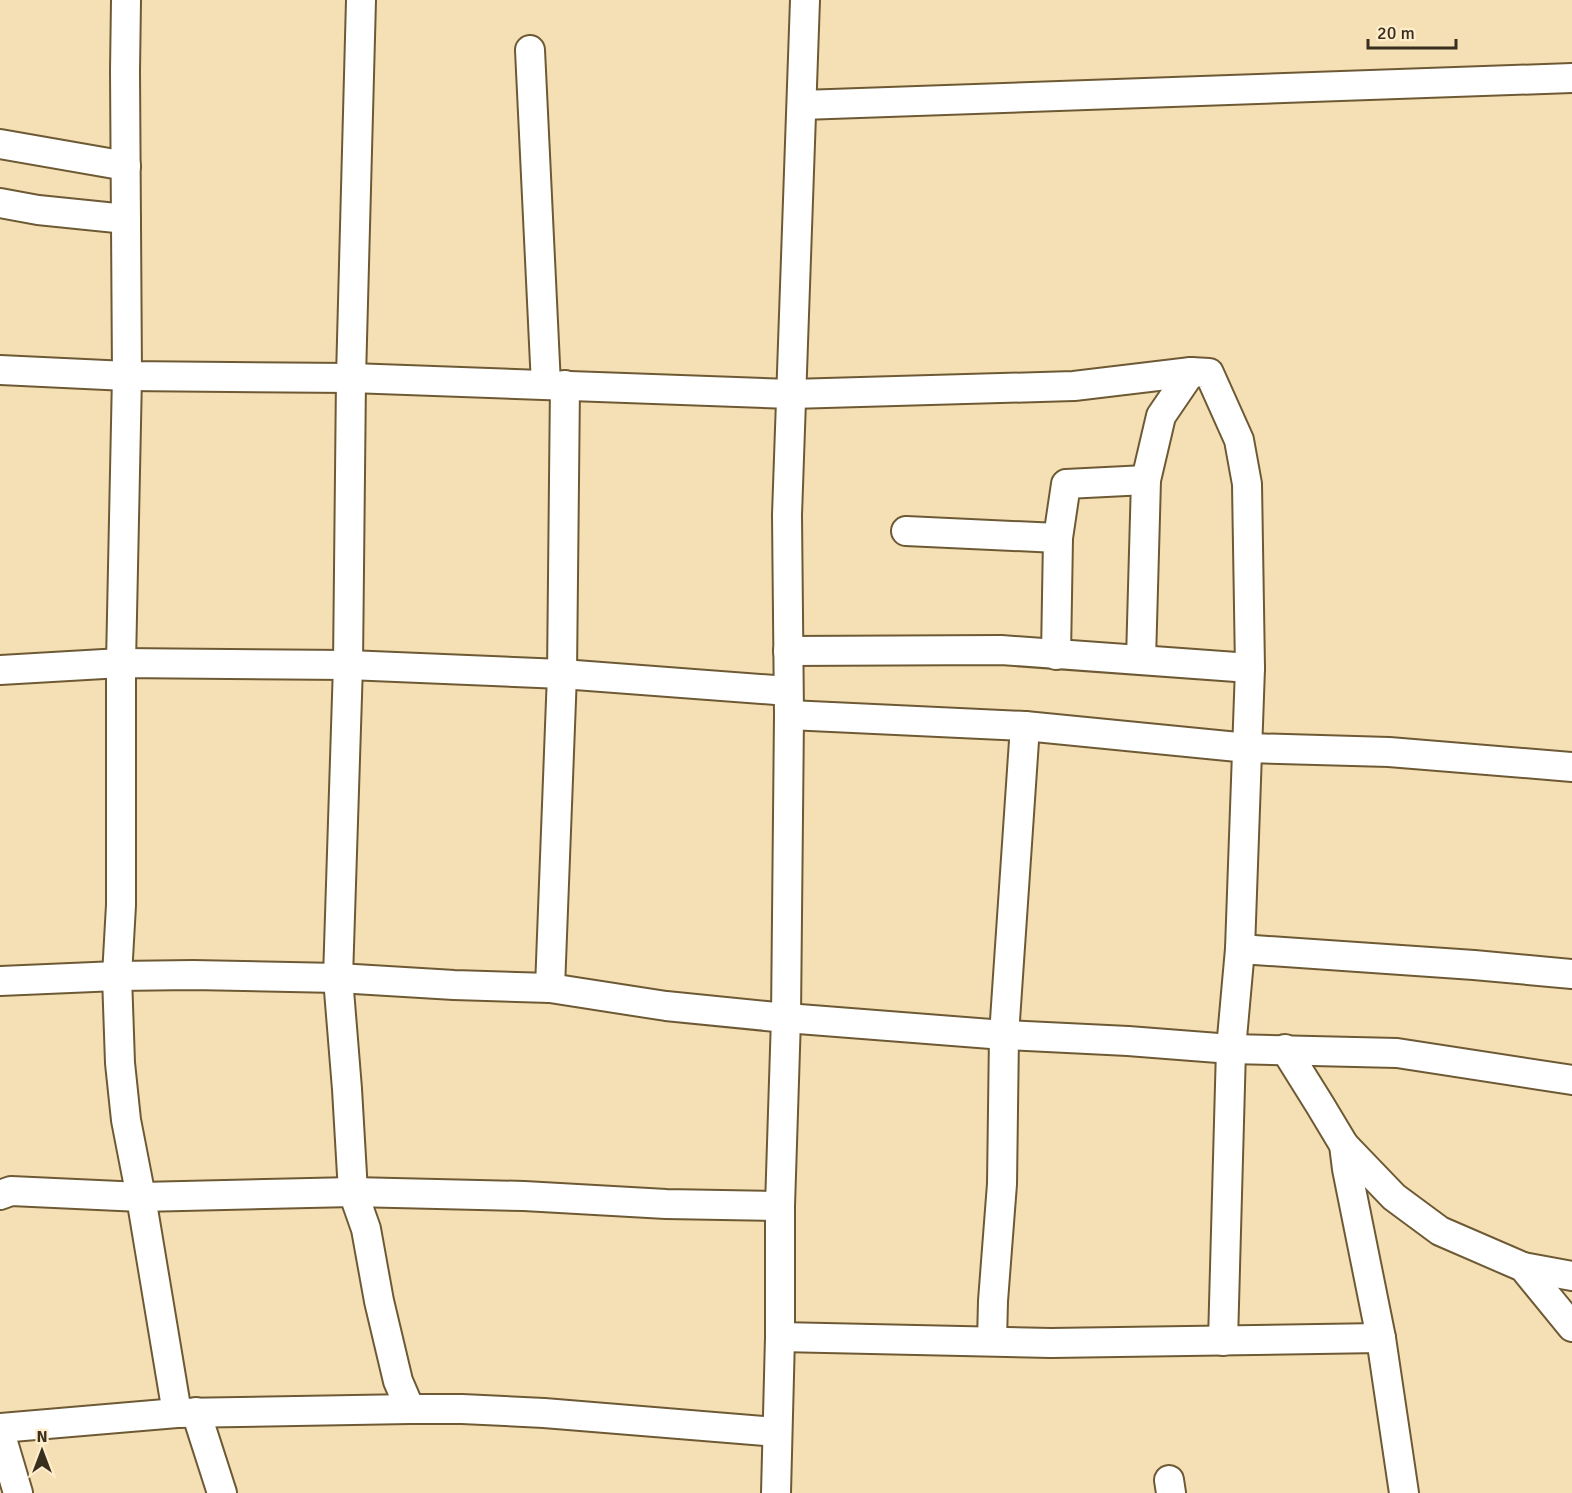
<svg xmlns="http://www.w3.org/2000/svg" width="1572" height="1493" font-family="Signika,sans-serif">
<rect width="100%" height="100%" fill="#f5dfb5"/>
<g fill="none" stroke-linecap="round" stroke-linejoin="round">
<g stroke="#6d5a34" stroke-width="32">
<g id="minor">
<polyline points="126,0 125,71 127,376 121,663 121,905 117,976 120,1063 126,1120 141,1197 177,1413"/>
<polyline points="361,0 351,378 348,665 338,978 347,1089 353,1192 366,1229 379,1301 398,1381 410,1409"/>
<polyline points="530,50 546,385"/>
<polyline points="802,105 1572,78"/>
<polyline points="0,144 126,166"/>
<polyline points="0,203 38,210 126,219"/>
<polyline points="0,370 127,376 351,378 791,394 1074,386 1191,372 1209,373 1239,440 1247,484 1250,668 1001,650 788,651"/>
<polyline points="906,531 1058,538"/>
<polyline points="1056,655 1058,538 1066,484 1146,480"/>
<polyline points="1141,660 1146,480 1161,416 1191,372"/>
<polyline points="0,670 121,663 348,665 562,674 788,691"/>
<polyline points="789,715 1025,726 1248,748 1389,752 1572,767"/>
<polyline points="1240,949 1474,965 1572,974"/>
<polyline points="0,981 117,976 193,975 338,978 454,985 550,988 666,1006 786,1018 1004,1035 1128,1041 1231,1049 1397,1053 1572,1080"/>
<polyline points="550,988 562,674 565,385"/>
<polyline points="1285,1049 1320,1105 1344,1145 1347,1169 1381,1338 1404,1493"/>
<polyline points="1344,1145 1394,1197 1440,1231 1523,1267 1572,1327"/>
<polyline points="0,1195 11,1191 141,1197 353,1192 524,1196 666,1204 780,1206"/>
<polyline points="1523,1267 1572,1276"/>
<polyline points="780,1337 1051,1343 1381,1338"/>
<polyline points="992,1341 993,1301 1002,1184 1004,1035 1025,726"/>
<polyline points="1223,1341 1231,1049 1240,949 1250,668"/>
<polyline points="196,1412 222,1493"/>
<polyline points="0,1428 177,1413 410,1409 462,1409 544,1413 777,1432"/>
<polyline points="0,1432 18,1493"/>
<polyline points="1169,1480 1171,1493"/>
<polyline points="776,1493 780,1337 780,1206 786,1018 789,715 787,515 805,0"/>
</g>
</g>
<use href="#minor" stroke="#fff" stroke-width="28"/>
</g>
<g transform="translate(42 1451)" stroke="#ffedcb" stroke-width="4.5" paint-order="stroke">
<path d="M0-4.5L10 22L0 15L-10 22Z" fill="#382f1f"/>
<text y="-9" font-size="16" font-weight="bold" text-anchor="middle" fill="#382f1f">N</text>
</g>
<path d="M1368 39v9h88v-9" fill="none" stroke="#382f1f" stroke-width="3"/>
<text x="1377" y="39" font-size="18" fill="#382f1f" stroke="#ffedcb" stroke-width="4.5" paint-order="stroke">20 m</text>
</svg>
